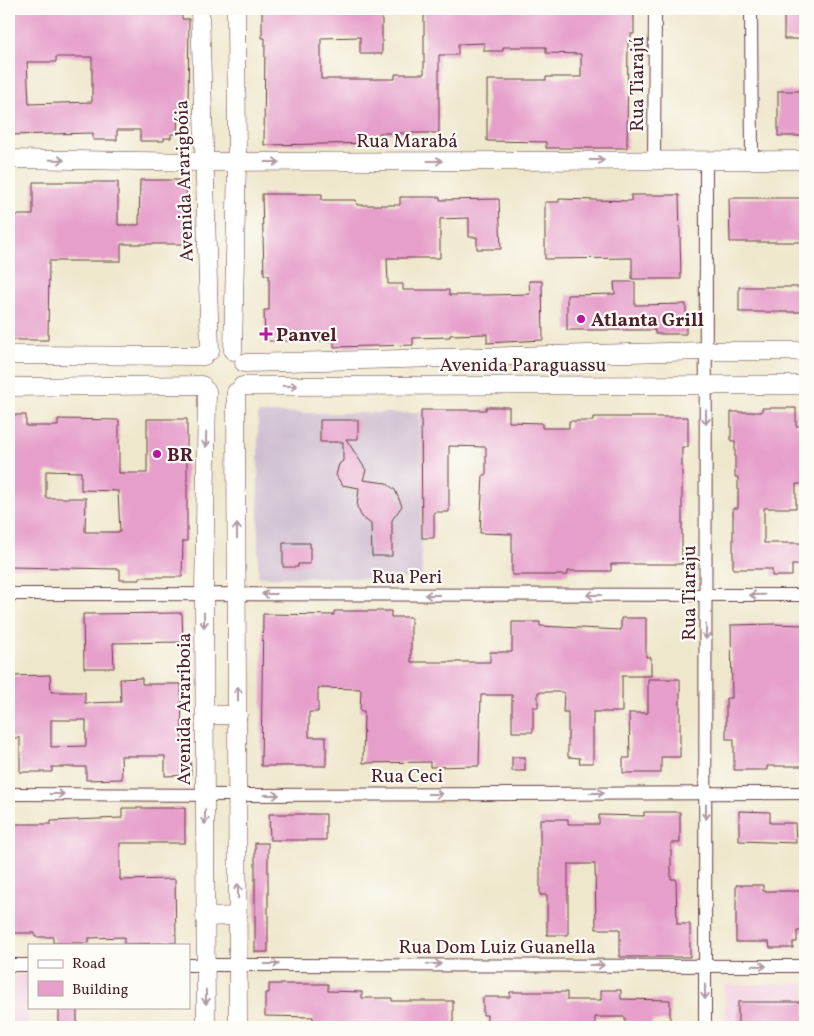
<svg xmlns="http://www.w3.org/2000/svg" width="814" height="1036" font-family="Vollkorn,serif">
<rect width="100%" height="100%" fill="#fdfcf7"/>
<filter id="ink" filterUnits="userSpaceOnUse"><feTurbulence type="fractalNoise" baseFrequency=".02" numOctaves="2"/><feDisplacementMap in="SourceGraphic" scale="10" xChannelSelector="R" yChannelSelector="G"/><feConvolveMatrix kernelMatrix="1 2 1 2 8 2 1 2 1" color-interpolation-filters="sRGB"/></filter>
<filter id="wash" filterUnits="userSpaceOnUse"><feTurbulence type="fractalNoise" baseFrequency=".0096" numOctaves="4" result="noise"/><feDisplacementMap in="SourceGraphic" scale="20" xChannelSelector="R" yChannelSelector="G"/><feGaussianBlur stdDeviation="1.12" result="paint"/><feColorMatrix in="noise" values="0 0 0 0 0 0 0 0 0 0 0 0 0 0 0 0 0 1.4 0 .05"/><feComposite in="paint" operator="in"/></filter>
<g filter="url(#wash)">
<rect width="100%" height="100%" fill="#efe7cc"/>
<g fill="#f2d0e2">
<rect x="9" y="975" width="19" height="52"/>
<polygon points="805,983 805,1027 725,1027 724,985"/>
</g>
<polygon fill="#cfbed0" points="258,413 420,413 422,579 258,577"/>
<g id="blocks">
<g fill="#e69fca" fill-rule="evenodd">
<path d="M9,9H182V19H189L188,110H178L177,134H171V138H164V141H140V130H117V140H93V133L9,135ZM56,57H92V102L29,104L27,62H56Z"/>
<polygon points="262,9 382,9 382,54 360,54 360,37 321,38 321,79 395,79 395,74 424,74 424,9 634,9 634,34 631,34 631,41 628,41 627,148 546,148 546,142 487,141 487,80 546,80 546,77 581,77 581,54 546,53 546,47 503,47 503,51 484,51 484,43 458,44 458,55 439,55 439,133 379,133 379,143 264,145 265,38 262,38"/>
<rect x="784" y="9" width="21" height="30"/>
<rect x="778" y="91" width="27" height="45"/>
<polygon points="140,180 186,180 189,244 121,244 121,261 49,261 48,340 9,340 9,215 33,215 33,182 118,182 118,225 139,225"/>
<polygon points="262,194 322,194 322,200 356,200 357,205 400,205 400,197 440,197 440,200 499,199 501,249 477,249 477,237 469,237 469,218 440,219 440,258 387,258 388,284 403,284 403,290 449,290 449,295 487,295 530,294 529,281 542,281 543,340 487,343 487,334 450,335 450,337 413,338 413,345 334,347 334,341 265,341 264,310 269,310 269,275 264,275"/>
<polygon points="631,195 679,195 681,279 632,279 632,258 545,259 545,202 559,202 559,199 631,201"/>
<polygon points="729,198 805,198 805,242 730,242"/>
<polygon points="614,282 635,282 635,305 686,304 686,334 655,334 655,330 567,330 567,295 615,294"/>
<rect x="739" y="287" width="66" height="25"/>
<polygon points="486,407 509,407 509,422 542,423 542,428 569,428 569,421 593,421 593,417 688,417 688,447 682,447 682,564 611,564 611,571 568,571 568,575 512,575 512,534 480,533 483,475 486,475 486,447 449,446 449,512 434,512 434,538 422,538 421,410 486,410"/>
<polygon points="762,408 796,408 796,426 805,426 805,484 796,484 796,508 764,508 764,543 805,543 805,565 792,565 792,576 772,576 772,569 733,569 733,508 738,508 738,477 735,477 735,441 731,441 731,412 762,412"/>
<path d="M9,415H26V426H58V419L119,420V473H147V419H187V541H183L182,577H140V580H120V569L9,567ZM46,471L81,472V490L118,491L120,532H85L86,498H46Z"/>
<polygon points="320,420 358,420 358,439 346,439 366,470 363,480 386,483 395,490 402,506 392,520 392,556 372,556 371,524 362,517 357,507 359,488 342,485 336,475 339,464 343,461 343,442 320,442"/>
<polygon points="283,543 310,543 310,564 298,564 298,567 283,567"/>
<polygon points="334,611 391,611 391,617 411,617 411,662 490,662 490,652 512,652 512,622 540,622 540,626 621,630 621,618 646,618 646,657 651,657 651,676 622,676 622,712 593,712 593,763 579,763 580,758 568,757 568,712 563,712 564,692 538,692 538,707 533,707 533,732 512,732 512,695 481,695 479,766 430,767 430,762 363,763 364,711 360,711 361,689 318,688 318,712 309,712 309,737 326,737 326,766 261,766 263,614 334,615"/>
<polygon points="182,613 183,642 113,643 114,668 84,668 83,614"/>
<polygon points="773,624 805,625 805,766 767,766 767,770 734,770 734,739 726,739 726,698 732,698 731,625"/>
<path d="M50,675L51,692H85V703L121,702L120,679L142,678V684H181L182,743H190L191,775L165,776V756H121L122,779L86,780V767H52V772H20V738H9V676ZM51,720H86V746L51,747Z"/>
<polygon points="648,679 680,679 680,757 661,757 661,773 623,773 623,758 630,758 629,713 648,713"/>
<rect x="512" y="757" width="13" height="14"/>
<polygon points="122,808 185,808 185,843 120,843 120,880 175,879 176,943 124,944 124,937 89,938 89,943 53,943 53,937 35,937 35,933 9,933 9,824 51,824 51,821 122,818"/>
<polygon points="739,811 770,812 770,823 795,823 796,843 739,841"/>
<polygon points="644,812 680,812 680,843 671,843 671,879 676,879 677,924 690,924 690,957 620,957 620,929 596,929 595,864 568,864 568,935 547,935 547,895 540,895 540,819 568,819 568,824 599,824 599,815 644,816"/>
<polygon points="269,814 326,814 326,840 270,840"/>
<rect x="255" y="843" width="13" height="109"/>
<polygon points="736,885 763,885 763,891 805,891 805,931 797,931 797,942 793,942 793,948 770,948 769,942 736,942"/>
<polygon points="269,984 328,984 328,991 362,992 362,998 392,998 392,1001 453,1001 453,1027 313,1027 313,1017 265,1016 265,993 269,993"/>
<polygon points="601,990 621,990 621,999 670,1000 670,1021 652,1021 652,1027 625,1027 625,1017 595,1017 595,1027 487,1027 487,1015 483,1015 483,997 510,997 510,992 567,992 567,1000 601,1000"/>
<rect x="738" y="1002" width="67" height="25"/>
<rect x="59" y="1007" width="18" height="20"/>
</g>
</g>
</g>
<g filter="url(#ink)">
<use href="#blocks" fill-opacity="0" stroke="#633d43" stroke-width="1"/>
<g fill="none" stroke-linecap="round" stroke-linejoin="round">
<g stroke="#633d43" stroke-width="14">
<g id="street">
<polyline points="751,9 752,160"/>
<polyline points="654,160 655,9"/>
<polyline points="9,594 805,595"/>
<polyline points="9,794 238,795 805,793"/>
<polyline points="9,965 29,965"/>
<polyline points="189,965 805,966"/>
<polyline points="705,1027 706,159"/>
</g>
</g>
<g stroke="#633d43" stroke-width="19">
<g id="secondary">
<polyline points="200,9 210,351"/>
<polyline points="9,159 203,162 805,160"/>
<polyline points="233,351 237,162 236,9"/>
<polyline points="9,355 204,356"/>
<polyline points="244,363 706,351 805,351"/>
<polyline points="242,386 805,385"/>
<polyline points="9,387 202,385"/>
<polyline points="236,392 238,1027"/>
<polyline points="205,715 238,715"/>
<polyline points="205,917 238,916"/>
<polyline points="206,1027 204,594 207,391"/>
</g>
</g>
<use href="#street" stroke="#fff" stroke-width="12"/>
<use href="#secondary" stroke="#fff" stroke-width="18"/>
</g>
<defs><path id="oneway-shaft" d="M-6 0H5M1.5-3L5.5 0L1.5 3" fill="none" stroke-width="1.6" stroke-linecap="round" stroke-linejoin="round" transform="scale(1.25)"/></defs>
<g stroke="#ae9aa0">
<use href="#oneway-shaft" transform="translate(57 160) rotate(1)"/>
<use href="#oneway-shaft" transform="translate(597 160)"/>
<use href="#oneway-shaft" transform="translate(435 161)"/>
<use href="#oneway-shaft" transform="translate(272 162)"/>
<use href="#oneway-shaft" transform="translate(290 386)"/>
<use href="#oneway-shaft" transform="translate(706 417) rotate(90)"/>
<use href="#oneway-shaft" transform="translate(206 440) rotate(91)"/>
<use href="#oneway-shaft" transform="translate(237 531) rotate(-90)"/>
<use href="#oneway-shaft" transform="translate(269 594) rotate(-180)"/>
<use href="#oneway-shaft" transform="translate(432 595) rotate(-180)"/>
<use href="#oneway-shaft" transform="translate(594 595) rotate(-180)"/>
<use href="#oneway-shaft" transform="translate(757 595) rotate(179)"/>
<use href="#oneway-shaft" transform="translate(204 620) rotate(90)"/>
<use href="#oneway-shaft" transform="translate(706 632) rotate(90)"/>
<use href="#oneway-shaft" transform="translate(238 694) rotate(-90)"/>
<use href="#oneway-shaft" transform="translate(597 793)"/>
<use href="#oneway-shaft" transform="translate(57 794)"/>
<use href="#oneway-shaft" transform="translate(435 794)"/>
<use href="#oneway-shaft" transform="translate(272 795)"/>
<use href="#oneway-shaft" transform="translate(706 812) rotate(90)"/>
<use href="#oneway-shaft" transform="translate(205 817) rotate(90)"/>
<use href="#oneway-shaft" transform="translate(238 891) rotate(-90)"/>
<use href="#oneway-shaft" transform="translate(272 964)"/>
<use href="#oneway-shaft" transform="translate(434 964)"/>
<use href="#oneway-shaft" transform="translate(597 965)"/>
<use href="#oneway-shaft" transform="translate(759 966) rotate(1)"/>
<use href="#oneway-shaft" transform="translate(705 992) rotate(90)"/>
<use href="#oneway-shaft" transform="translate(206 997) rotate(90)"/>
</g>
</g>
<g fill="#b5179e" stroke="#fdfcf7" stroke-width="2">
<circle cx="581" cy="319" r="5"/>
<path d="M263.5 326.5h5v5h5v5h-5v5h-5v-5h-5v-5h5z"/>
<circle cx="157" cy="454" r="5"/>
</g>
<g text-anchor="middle" stroke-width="4.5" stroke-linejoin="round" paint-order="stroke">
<g font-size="19" fill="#4a1f2b" stroke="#fdfcf7">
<text transform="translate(636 84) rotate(-90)" y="7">Rua Tiarajú</text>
<text x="407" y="147">Rua Marabá</text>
<text transform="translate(183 181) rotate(-92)" y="7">Avenida Ararigbóia</text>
<text x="523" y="371">Avenida Paraguassu</text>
<text x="407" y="583">Rua Peri</text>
<text transform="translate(688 593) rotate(-90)" y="7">Rua Tiaraju</text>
<text transform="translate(183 709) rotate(-90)" y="7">Avenida Arariboia</text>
<text x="407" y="782">Rua Ceci</text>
<text x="497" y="953">Rua Dom Luiz Guanella</text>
</g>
<g font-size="19" font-weight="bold" fill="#4a1f2b" stroke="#fdfcf7" text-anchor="start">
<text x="591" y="326">Atlanta Grill</text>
<text x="276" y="341">Panvel</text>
<text x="167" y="461">BR</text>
</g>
</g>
<rect width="814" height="1036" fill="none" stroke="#fdfcf7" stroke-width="30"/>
<rect x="28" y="944" width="162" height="65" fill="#fdfcf7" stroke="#b5a4a5"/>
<rect x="38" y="960" width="25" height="8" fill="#ffffff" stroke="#b5a4a5"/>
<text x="72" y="968" font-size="15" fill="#4a1f2b">Road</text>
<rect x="38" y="981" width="25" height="15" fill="#e69fca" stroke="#b5a4a5"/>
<text x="72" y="994" font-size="15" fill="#4a1f2b">Building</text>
</svg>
